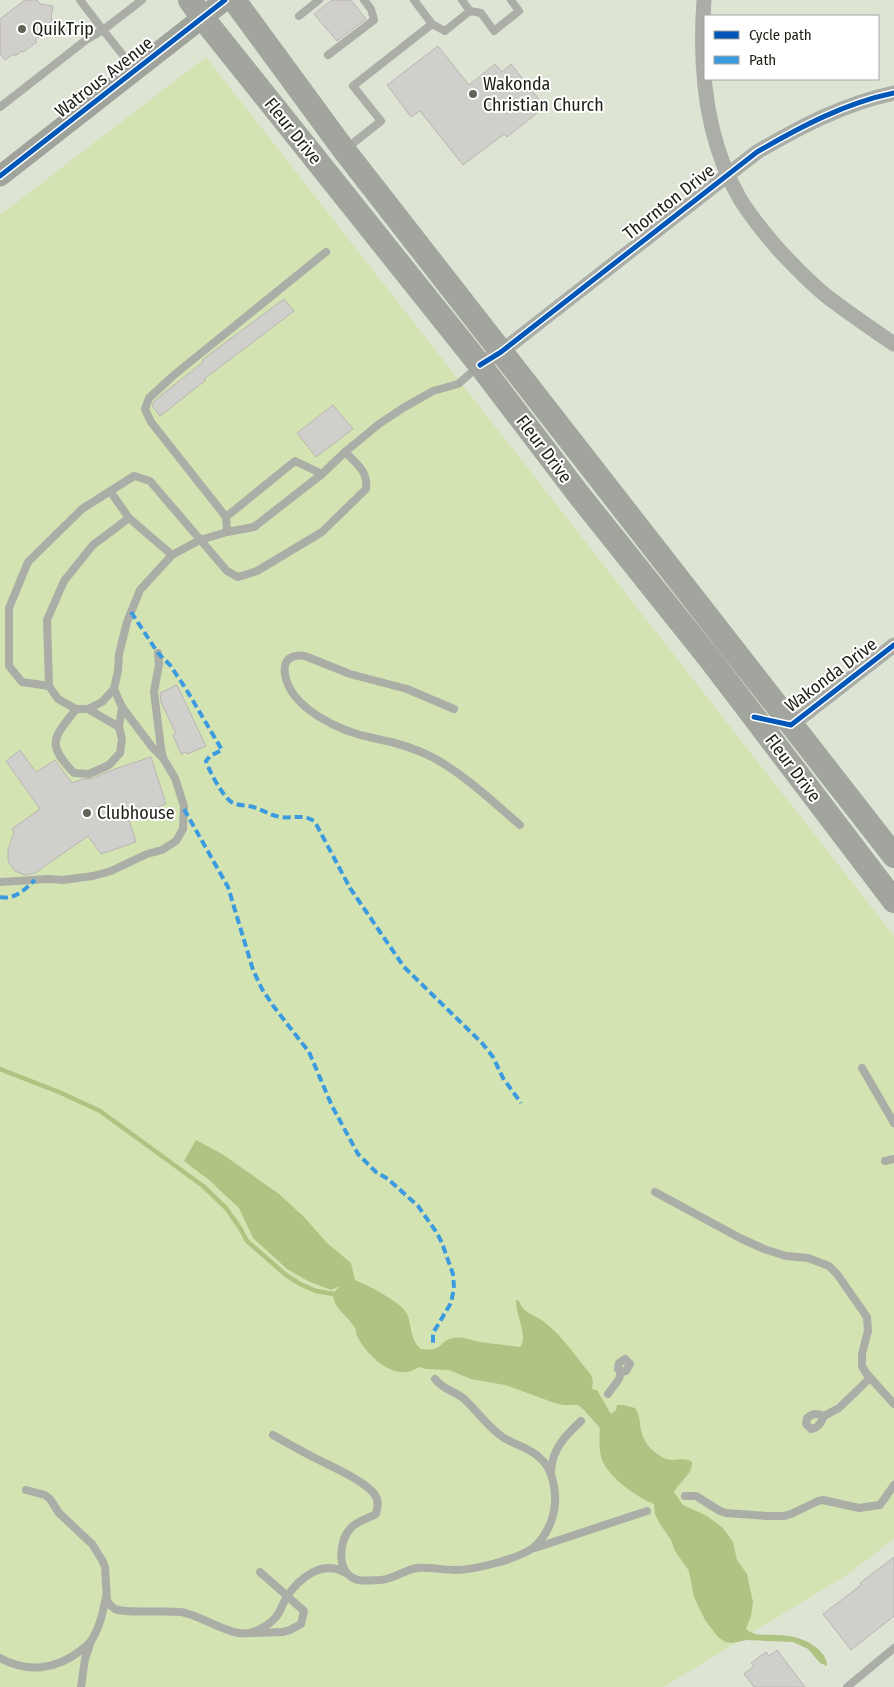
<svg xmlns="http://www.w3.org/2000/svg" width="894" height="1687" font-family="'Fira Sans Condensed',sans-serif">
<rect width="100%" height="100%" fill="#dee4d4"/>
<polygon fill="#d3e3b2" points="206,57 894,936 894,1539 848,1574 664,1687 0,1687 0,215"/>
<path fill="#afc382" d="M196,1140L222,1154L279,1194L304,1217L327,1243L351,1263L355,1280C366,1284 403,1303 407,1314C412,1326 410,1340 421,1349C444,1352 437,1342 453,1338C462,1336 471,1340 480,1342C494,1344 507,1345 520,1347C529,1337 515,1314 516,1300L519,1301C524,1314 532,1313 543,1321C562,1335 576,1357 591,1375L593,1381L592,1389L597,1390L611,1414L616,1410L617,1405H623L635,1408C641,1417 639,1424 642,1434C645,1445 656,1455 666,1459C675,1462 683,1456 692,1462C693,1474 679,1482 674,1492L683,1505L707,1516L723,1528L733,1542L737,1560L747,1574L753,1602L751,1616L746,1629C755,1637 765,1634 777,1635C791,1635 807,1639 818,1649C823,1654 827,1658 827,1666L820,1663L808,1649L793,1642L747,1640L732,1643L725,1642L718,1637L705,1620L694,1597L689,1571L675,1551L671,1540L660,1524L655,1514L654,1504C637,1497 611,1479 603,1462C599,1454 599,1437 600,1428L584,1410L578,1405H563L552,1402L505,1385L471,1379L449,1370L426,1369L419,1367C396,1384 367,1356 357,1336C355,1331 357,1332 355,1328C349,1317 330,1306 334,1292L340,1286L331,1290L308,1281L287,1269L253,1238L239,1208L209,1180L184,1161Z"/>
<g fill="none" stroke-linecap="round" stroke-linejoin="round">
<polyline stroke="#afc382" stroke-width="4.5" points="0,1069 59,1092 100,1111 203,1186 226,1208 240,1228 247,1241 286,1275 300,1284 316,1291 334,1294"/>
</g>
<g fill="#d1cfcb" stroke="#b9b6b2">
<polygon points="25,0 37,0 40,4 53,6 51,18 53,20 48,24 49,26 39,33 41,35 35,40 37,42 23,52 22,51 15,56 13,54 5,60 0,54 0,19"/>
<polygon points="332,0 351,0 366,19 337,41 314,14"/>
<polygon points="438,46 469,85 495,64 502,72 511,64 545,107 507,137 504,134 463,165 420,111 411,117 387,85"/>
<polygon points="284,299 294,311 204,379 206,380 160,416 152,406 154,401 203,362 202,360"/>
<polygon points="333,405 353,429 316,457 297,433"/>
<polygon points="177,685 206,746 187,754 186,752 181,754 173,735 176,734 161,702 160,693"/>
<polygon points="20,750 36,772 55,760 72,783 83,779 91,779 112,770 151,757 166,804 128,817 136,842 101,854 88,836 35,873 25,875 15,871 8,861 8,850 14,832 12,829 40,809 6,761"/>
<polygon points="894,1557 894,1616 851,1650 823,1614 861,1585 860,1583"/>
<polygon points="777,1650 805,1687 754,1687 744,1674 754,1666 751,1663 766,1652 769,1656"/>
</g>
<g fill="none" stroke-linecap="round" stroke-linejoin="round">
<g stroke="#abada7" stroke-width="8">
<polyline points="80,0 103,30 142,0"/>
<polyline points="414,0 432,24 445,31 470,11 481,13 494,31 519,11 511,0"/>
<polyline points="462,0 470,11"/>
<polyline points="299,16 319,0"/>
<polyline points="328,55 374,20 371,9 364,0"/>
<polyline points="0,107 86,40 103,30 134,69"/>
<polyline points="347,148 381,121 353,86 432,24"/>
<polyline points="110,491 129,518"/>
<polyline points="226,517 151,422 145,409 149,398 174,375 326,252"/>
<polyline points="227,532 226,517 295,461 322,474"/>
<polyline points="172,555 129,518 93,545 64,581 47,620 49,686 58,699 76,709 88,709 102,702 114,689 118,671 119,654 127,622 140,590 172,555 200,540 227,532 254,527 322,474 345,452"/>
<path d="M49,686L22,682L9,666V608L28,562L82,509L134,476L150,481L227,571L238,577L257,571L322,532L366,489C368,471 357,464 345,452L379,424L403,408L433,391L458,384L479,366"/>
<polyline points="122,707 152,747 163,758"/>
<path d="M76,709C54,738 45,743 74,773L89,774L109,765L120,753L122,739L119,727L122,707L114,689"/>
<polyline points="88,709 119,727"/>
<path d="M454,709L407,689L350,674L305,656C300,655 295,655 290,658C285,661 284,668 285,674C290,709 342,732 373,738C394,742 415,748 434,758C466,776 492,801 520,825"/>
<polyline points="0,882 48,879 63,880 93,876 111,871 147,854 162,850 176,841 183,829 184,806 175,778 163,758 161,748 154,692 159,664 158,653"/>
<polyline points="862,1068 894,1123"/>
<polyline points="885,1161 894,1159"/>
<polyline points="655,1192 740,1238 764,1249 786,1256 808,1258 829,1266 837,1274 867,1317 868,1331 862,1354 862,1366 866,1373 894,1404"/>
<polyline points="608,1394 619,1379 621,1372 618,1369 619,1363 625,1359 630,1364 626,1371 621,1372"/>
<path d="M824,1416C821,1422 819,1428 811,1429L806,1424L807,1418C813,1413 817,1413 824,1416L839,1408L870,1378"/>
<path d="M273,1435C287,1443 301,1451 315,1458C330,1466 366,1481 375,1495C379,1501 378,1507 376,1514C367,1519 356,1521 350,1529C339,1541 336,1571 355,1579C362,1582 373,1580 381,1580C394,1579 404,1570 417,1568C430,1567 442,1570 455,1570C474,1570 519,1559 534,1547C546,1537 554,1519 555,1503C556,1488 552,1468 540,1458C530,1448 515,1445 504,1438C488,1428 477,1410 463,1398C454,1391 442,1389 435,1379"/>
<path d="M551,1471C552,1449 566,1435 581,1421"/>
<path d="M26,1490L45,1495L50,1499L59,1513L92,1544L102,1560L105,1567L107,1601C109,1604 112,1607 115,1609C126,1614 166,1610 180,1612C201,1614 233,1640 253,1632C260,1630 270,1624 275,1618C280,1613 282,1605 286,1598C299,1578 322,1559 346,1573"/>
<polyline points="685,1496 696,1496 720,1511 726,1513 766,1516 784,1516 791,1514 818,1501 823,1500 859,1508 880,1505 894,1485"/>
<polyline points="535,1548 647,1511"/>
<polyline points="252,1633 283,1632 290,1630 301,1624 304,1611 260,1572"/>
<path d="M0,1658C27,1673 55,1670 80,1651C84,1648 88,1645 91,1641C100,1627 103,1612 106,1597"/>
<polyline points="81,1687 85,1659 90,1644"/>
<polyline points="847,1687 894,1648"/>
</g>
<g stroke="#abada7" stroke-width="15">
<path d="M704,0C699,68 705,139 740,199C751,217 765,234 779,250C795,267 811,284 829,298C850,314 872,329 894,344"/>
<path d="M480,365L501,352L757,152C800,127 845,103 894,93"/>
<polyline points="783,723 791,725 894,645"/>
</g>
<polyline stroke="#a0a29c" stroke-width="21" points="0,176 225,0"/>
<g stroke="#a2a59d" stroke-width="24">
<polyline points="190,0 202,17 480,365 579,495 710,659 894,901"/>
<polyline points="234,0 344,150 894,856"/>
</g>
<g stroke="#3c9bdf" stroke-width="4" stroke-dasharray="8 4" stroke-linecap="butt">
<path d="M131,612L158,653L170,665L186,689L222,750L210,756L206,761C209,771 224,799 233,803C240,806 249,805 256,808C265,811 272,816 281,817C294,819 304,813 315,822L350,888L404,967L482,1043L493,1057L503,1078L521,1103"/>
<polyline points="184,809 228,887 253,970 262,989 274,1007 309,1052 332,1106 358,1154 376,1172 388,1179 418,1206 437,1233 442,1243 453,1274 454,1288 451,1303 433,1333 433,1343"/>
<path d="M0,897C15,900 24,890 35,880"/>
</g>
<g stroke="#fff" stroke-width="8">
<g id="cycleway">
<polyline points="0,176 225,0"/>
<path d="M480,365L501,352L757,152C800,127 845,103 894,93"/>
<polyline points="754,717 791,725 894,645"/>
</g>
</g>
<use href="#cycleway" stroke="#0057b8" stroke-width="5"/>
</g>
<g fill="#606558" stroke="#fff" stroke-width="2">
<circle cx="22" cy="29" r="5"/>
<circle cx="473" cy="94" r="5"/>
<circle cx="87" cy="813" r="5"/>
</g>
<g text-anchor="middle" stroke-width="4" stroke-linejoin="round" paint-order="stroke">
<g font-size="18" fill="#1c2015" stroke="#fff" text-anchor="start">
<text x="32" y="35">QuikTrip</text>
<text x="483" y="90">Wakonda<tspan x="483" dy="21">Christian Church</tspan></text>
<text x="97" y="819">Clubhouse</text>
</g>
<g font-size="18" fill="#1c2015" stroke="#fff">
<text transform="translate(104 77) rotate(-38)" y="6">Watrous Avenue</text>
<text transform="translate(293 131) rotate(51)" y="6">Fleur Drive</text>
<text transform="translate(669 202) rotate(-38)" y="6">Thornton Drive</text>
<text transform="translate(544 449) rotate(53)" y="6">Fleur Drive</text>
<text transform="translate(831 675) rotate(-37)" y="6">Wakonda Drive</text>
<text transform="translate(793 768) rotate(53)" y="6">Fleur Drive</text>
</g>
</g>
<rect x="704" y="15" width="175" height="65" fill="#ffffff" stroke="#a4a6a1"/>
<rect x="714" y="31" width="25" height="8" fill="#0057b8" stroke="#a4a6a1"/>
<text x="749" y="40" font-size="15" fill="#1c2015">Cycle path</text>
<rect x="714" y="56" width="25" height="8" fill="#3c9bdf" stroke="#a4a6a1"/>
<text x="749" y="65" font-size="15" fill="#1c2015">Path</text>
</svg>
